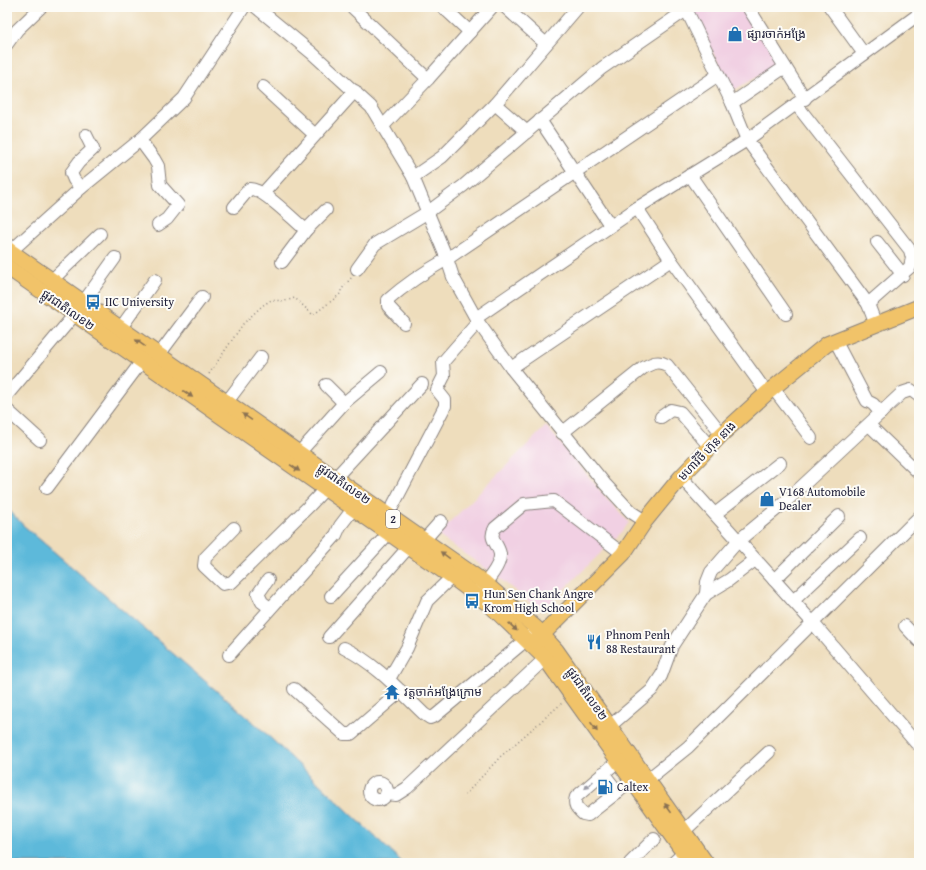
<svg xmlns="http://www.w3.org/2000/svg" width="926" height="870" font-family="'Gentium Book Plus','Noto Sans Khmer',serif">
<rect width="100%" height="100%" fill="#fdfcf7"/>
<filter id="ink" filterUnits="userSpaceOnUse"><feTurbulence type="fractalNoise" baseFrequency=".025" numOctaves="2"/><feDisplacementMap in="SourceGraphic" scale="8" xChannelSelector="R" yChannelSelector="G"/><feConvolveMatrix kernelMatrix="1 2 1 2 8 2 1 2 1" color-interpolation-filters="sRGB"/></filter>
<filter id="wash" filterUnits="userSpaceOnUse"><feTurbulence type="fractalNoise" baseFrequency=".012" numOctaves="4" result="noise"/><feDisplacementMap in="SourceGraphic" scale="16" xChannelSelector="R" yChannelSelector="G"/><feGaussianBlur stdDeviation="0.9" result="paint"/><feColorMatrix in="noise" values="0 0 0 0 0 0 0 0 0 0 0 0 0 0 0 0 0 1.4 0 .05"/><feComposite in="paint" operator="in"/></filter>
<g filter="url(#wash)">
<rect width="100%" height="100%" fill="#eeddbc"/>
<g fill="#f1d0e3">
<polygon points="690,7 751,7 784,62 732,91"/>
<polygon points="546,426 605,496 629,522 623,531 543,610 539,610 497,576 437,535"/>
</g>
<polygon fill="#5db9da" stroke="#406e8a" points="7,508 24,526 260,728 403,863 7,863"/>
</g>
<g filter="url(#ink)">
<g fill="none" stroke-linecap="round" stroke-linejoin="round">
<g stroke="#88807c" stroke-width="14">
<g id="minor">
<polyline points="256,7 312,53 371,107 413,177 447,259 453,277 478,322 511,368 605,484 631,512 645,521"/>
<polyline points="352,7 428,79"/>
<polyline points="443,7 470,32"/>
<polyline points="505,7 546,44"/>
<polyline points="685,7 732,103 747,140 868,304 876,325"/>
<polyline points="748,7 805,99"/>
<polyline points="830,7 864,54"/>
<polyline points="7,44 17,30 41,7"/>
<polyline points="263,87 314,134"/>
<polyline points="732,103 785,67"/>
<polyline points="495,104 527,132"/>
<polyline points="796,104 910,250 912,258 910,267 868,304"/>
<polyline points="540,120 610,225"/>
<polyline points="383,126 428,79 492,7"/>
<polyline points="140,140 154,159 158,166 160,185 178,205 167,219 158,225"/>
<polyline points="690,175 786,314"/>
<polyline points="413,177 442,157 495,104 578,7"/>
<polyline points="81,188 74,180 71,173 79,162 93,149 86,135"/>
<polyline points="265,194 266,190 355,91"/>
<path d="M234,207L249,189C263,187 294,221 306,230"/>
<polyline points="637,208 671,260 767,393"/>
<polyline points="877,242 903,275"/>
<polyline points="11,251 81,188 140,140 184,98 244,7"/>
<polyline points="282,262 306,230 326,210"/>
<polyline points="357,269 375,244 428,212 463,186 602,68 686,10"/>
<polyline points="51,281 100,234"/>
<polyline points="476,318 637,208 747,140 919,14"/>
<path d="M404,323L388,306V300C406,284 426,271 447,259L718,75"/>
<polyline points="120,329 155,280"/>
<polyline points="835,340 867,401 873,404 881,413"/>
<polyline points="158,356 202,297"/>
<polyline points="511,368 671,260"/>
<polyline points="326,385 344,403"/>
<polyline points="773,388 811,438"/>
<polyline points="7,395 75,314 115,258"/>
<polyline points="226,403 261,357"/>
<polyline points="7,410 40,440"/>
<polyline points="661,417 671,410 680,412 710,447"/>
<polyline points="869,425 919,473"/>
<path d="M562,433L643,368C652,363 658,360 667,365L722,434"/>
<polyline points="299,453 344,403 381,372"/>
<polyline points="681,477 813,623 916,743"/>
<polyline points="47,488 142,361"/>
<polyline points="715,514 780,463"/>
<polyline points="388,515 445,406 445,400 437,390 444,376 443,362 478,322"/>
<polyline points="234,528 205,558 204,566 223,584 232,582 311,504 422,384"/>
<polyline points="418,547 441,521"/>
<polyline points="268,580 258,594 262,602 270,608"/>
<polyline points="774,580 839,516"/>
<path d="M479,590C486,582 501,566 500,554C498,543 488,539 495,528L524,504L554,501L623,554"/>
<polyline points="706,594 729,580 755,560"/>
<polyline points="331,596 389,533"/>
<polyline points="793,601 860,538"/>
<polyline points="905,626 919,641"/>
<polyline points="329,637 414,541"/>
<path d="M344,648C375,663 399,690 424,714L430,718L435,716L519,646L532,633"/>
<polyline points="229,655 336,535 340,526 353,509"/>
<polyline points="389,679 407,648 427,601 458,571"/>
<polyline points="294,689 344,734 351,734 401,691"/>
<polyline points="610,726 652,690 661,676 672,646 706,594 707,582 711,572 738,541 784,503 902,393 911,390 919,396"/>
<path d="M625,755L576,797C573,806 578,809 583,814L588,815L638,776"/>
<polyline points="603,773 618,792"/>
<polyline points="647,780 688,747 919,517"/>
<circle cx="378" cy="791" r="9"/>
<polyline points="386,794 396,795 407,788 551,653"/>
<polyline points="684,831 769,752"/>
<polyline points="630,863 654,839"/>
<polyline points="673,863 684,853"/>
</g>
</g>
<g stroke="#88807c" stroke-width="17">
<g id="major">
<polyline points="7,249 485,583 536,628 556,650 706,863"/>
<polyline points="7,267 452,577 491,606 545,658 691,863"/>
<polyline points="536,641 623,554 645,521 681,477 722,434 767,393 827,344 919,307"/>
</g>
</g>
<g stroke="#88807c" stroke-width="1.5" stroke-dasharray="1 3" stroke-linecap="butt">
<polyline points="209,374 243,324 262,306 271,300 285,301 295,298 313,315 338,296 341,293 341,290 352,277"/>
<polyline points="465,795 500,757 562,703"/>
</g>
<use href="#minor" stroke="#fff" stroke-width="12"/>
<use href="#major" stroke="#f1c369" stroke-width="15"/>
</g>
<defs><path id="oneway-solid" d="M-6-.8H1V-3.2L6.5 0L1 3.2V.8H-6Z"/></defs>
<g fill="#8a7252">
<use href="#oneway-solid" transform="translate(140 343) rotate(-145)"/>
<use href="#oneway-solid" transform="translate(188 394) rotate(35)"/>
<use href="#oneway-solid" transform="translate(247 417) rotate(-146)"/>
<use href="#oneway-solid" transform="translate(295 468) rotate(34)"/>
<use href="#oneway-solid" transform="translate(445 555) rotate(-144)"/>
<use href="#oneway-solid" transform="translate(513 627) rotate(43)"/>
<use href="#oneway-solid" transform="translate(594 727) rotate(55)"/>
<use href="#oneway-solid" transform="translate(668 808) rotate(-126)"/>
</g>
<use fill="#9c9ca7" href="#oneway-solid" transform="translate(589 785) rotate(138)"/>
</g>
<defs>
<g id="shop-bare" transform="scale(1.2)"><path d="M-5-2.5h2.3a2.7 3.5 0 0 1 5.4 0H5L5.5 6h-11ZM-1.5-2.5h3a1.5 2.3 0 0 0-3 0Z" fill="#1f6fb2" stroke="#fdfcf7" stroke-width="2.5" paint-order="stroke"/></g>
<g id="bus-bare" transform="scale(1.2)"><path d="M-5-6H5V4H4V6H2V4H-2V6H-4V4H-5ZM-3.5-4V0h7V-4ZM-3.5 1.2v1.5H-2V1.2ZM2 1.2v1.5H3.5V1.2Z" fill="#1f6fb2" stroke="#fdfcf7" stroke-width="2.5" paint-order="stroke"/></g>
<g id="restaurant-bare" transform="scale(1.2)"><path d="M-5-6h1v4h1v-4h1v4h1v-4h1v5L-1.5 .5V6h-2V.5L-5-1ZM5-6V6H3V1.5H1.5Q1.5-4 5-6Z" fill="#1f6fb2" stroke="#fdfcf7" stroke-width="2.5" paint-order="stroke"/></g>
<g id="temple-bare" transform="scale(1.2)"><path d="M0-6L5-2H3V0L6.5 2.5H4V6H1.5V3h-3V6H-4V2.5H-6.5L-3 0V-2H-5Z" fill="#1f6fb2" stroke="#fdfcf7" stroke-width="2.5" paint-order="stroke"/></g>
<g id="fuel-bare" transform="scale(1.2)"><path d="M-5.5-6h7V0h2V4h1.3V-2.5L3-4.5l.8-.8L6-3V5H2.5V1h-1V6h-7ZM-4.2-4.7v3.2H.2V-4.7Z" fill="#1f6fb2" stroke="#fdfcf7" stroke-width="2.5" paint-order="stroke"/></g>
</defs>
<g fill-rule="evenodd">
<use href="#shop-bare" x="735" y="34"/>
<use href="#bus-bare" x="93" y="302"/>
<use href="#shop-bare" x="767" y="499"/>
<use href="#bus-bare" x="472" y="601"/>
<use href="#restaurant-bare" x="594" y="642"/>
<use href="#temple-bare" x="392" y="692"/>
<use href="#fuel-bare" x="605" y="787"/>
</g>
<g text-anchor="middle" stroke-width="4" stroke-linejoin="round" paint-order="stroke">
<rect fill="#fdfcf7" stroke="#646373" stroke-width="1" x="386" y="510" width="14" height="18" rx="3"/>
<g font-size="11" font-weight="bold" fill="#22223b">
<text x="393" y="523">2</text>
</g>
<g font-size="12" fill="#22223b" stroke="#fdfcf7" text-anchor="start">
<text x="747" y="38">ផ្សារចាក់អង្រែ</text>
<text x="105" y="306">IIC University</text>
<text x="779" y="496">V168 Automobile<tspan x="779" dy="14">Dealer</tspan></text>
<text x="484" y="598">Hun Sen Chank Angre<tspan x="484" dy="14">Krom High School</tspan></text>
<text x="606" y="639">Phnom Penh<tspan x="606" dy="14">88 Restaurant</tspan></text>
<text x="404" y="696">វត្តចាក់អង្រែក្រោម</text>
<text x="617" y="791">Caltex</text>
</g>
<g font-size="12" fill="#22223b" stroke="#fdfcf7">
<text transform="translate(68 310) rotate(35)" y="4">ផ្លូវជាតិលេខ២</text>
<text transform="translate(707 451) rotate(-46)" y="4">មហាវិថី ហ៊ុន នាង</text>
<text transform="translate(344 484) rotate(35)" y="4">ផ្លូវជាតិលេខ២</text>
<text transform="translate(587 694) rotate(55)" y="4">ផ្លូវជាតិលេខ២</text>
</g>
</g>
<rect width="926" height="870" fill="none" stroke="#fdfcf7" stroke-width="24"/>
</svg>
